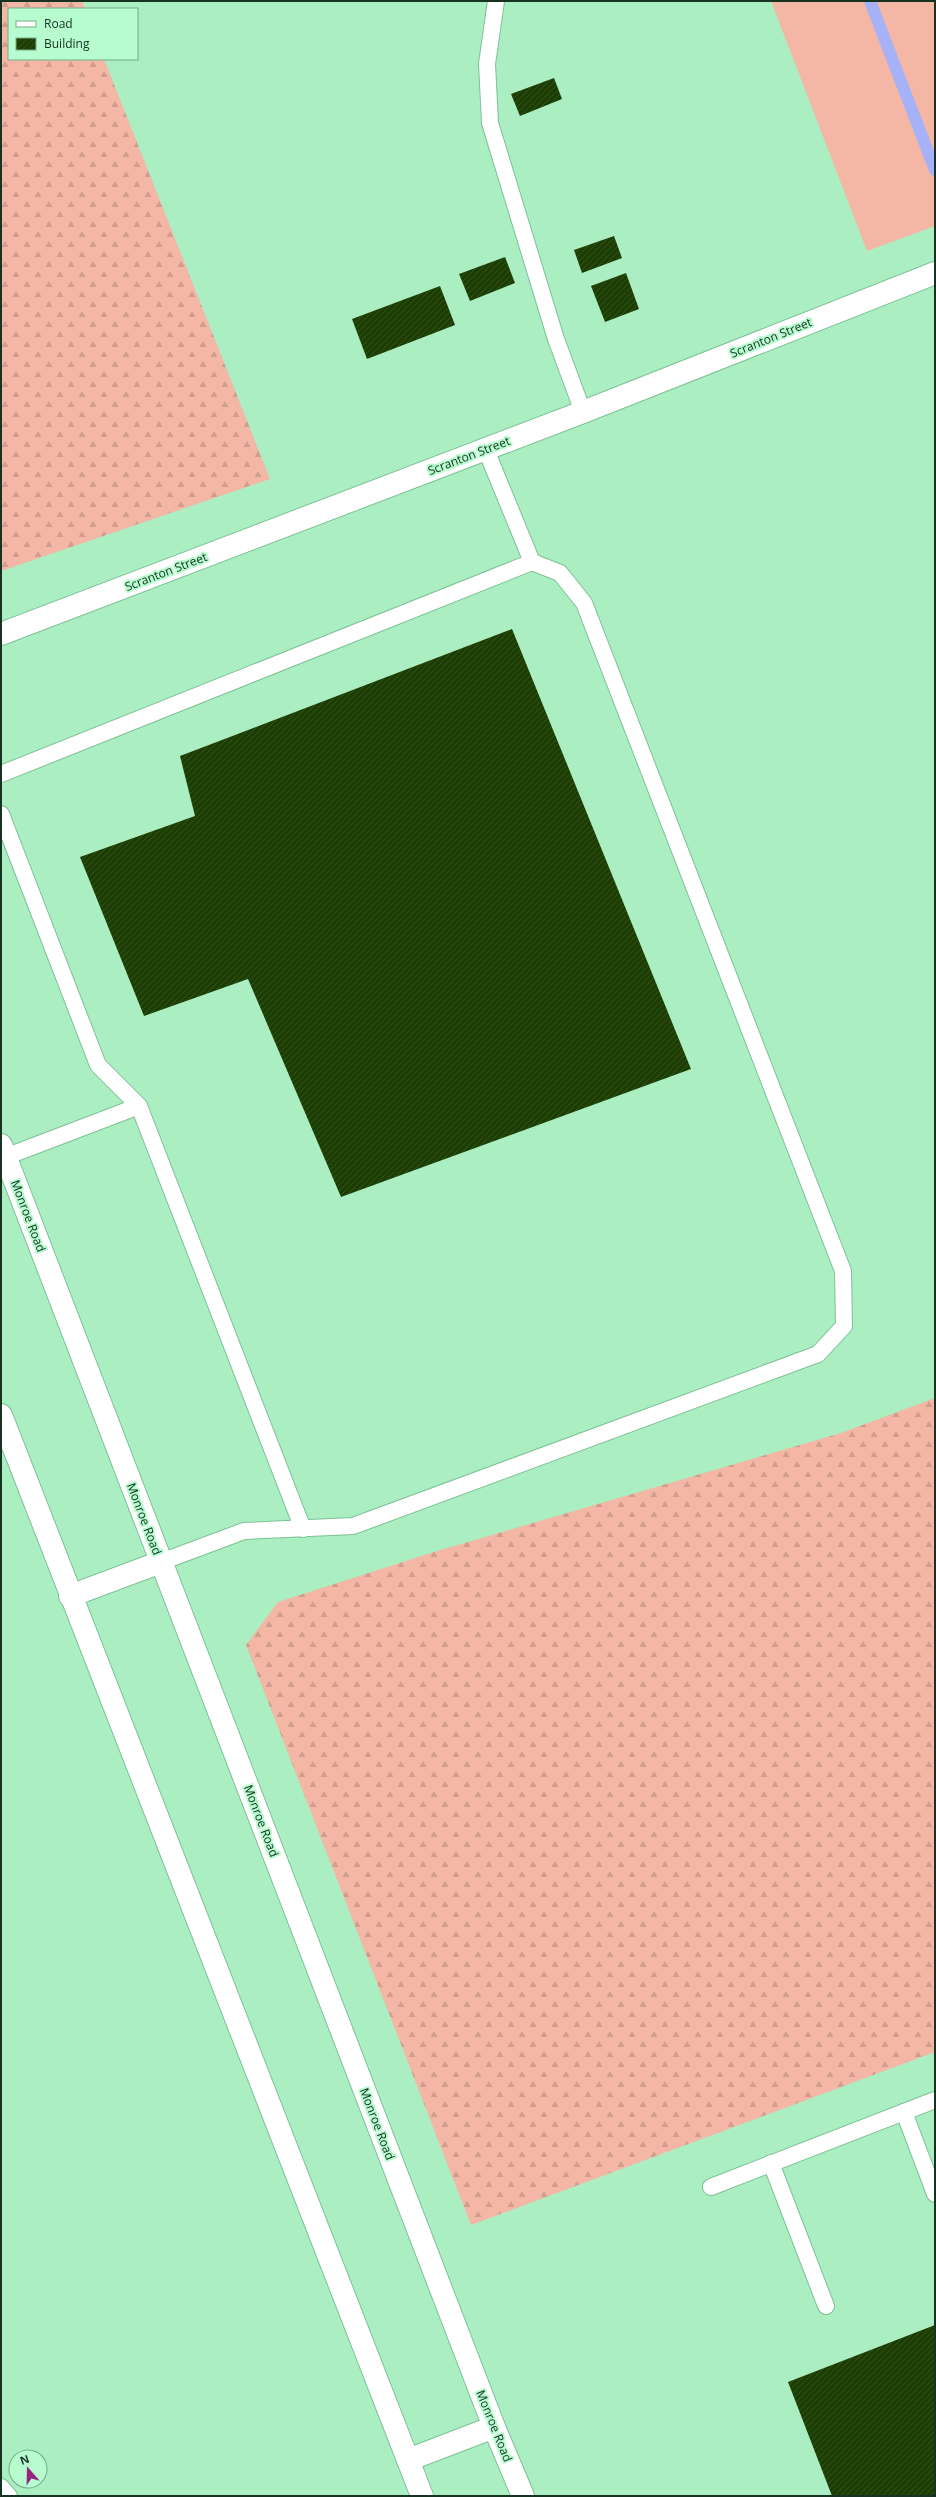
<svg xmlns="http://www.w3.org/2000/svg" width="936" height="2497" font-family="'Open Sans',sans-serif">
<defs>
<pattern id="forest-firs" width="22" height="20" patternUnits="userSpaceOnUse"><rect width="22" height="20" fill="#f4b6a5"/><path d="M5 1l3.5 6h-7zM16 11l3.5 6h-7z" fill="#d09d8e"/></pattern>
<pattern id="building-hatch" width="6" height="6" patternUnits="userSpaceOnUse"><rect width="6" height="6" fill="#1c3e03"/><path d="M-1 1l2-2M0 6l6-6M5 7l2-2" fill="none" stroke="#34521f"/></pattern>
</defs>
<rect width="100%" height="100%" fill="#aaeec2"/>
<polygon fill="#f4b6a5" points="771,1 935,1 935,226 867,251"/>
<g fill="url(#forest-firs)">
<polygon points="1,1 82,1 85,9 9,9 9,59 104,59 270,479 1,571"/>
<polygon points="935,1398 935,2052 471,2225 246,1645 278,1602 437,1551 841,1433"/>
</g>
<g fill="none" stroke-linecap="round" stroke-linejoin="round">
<polyline stroke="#a5b2f7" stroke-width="12" points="870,1 935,170"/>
</g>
<g fill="url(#building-hatch)">
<polygon points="554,78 562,99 520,116 511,94"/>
<polygon points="614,236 622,258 582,273 574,250"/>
<polygon points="505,257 515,283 470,301 459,274"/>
<polygon points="626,273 639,309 605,322 591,286"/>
<polygon points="440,286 455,325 367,359 352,319"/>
<polygon points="512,629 691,1069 341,1197 248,979 144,1016 80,857 195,816 180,756"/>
<polygon points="935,2325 935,2496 832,2496 788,2382"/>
</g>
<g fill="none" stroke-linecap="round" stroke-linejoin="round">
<g stroke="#7ec196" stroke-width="18">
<g id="lane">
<polyline points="496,1 487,64 490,123 556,339 583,412"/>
<polyline points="1,774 532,562"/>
<polyline points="1,814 98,1065 139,1106 303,1529"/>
<polyline points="5,1157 139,1106"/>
<polyline points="161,1562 244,1531 353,1526 818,1354 844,1326 843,1271 584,603 560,573 532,562 486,450"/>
<polyline points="904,2112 935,2194"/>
<polyline points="771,2163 826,2306"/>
<polyline points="711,2187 935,2100"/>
<polyline points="1,2487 9,2496"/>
</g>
</g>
<g stroke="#7ec196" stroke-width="24">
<polyline id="street" points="1,634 583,412 935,273"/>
</g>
<g stroke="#7ec196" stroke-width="24">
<g id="secondary">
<polyline points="1,1145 494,2427 523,2496"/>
<polyline points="1,1415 422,2496"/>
<polyline points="70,1596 161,1562"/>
<polyline points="408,2460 494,2427"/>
</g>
</g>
<use href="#lane" stroke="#fff" stroke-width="16"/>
<use href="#street" stroke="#fff" stroke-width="22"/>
<use href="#secondary" stroke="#fff" stroke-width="22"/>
</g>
<g text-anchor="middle" stroke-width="4" stroke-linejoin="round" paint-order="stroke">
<g font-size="12" fill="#163221" stroke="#b6fccf">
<text transform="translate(771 338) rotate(-22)" y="4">Scranton Street</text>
<text transform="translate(469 456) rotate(-21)" y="4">Scranton Street</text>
<text transform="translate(166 572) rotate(-21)" y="4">Scranton Street</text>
<text transform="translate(28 1216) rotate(69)" y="4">Monroe Road</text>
<text transform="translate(144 1519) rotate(69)" y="4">Monroe Road</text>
<text transform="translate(261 1821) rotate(69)" y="4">Monroe Road</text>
<text transform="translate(377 2124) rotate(69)" y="4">Monroe Road</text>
<text transform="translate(494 2426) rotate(68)" y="4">Monroe Road</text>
</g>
</g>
<rect width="936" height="2497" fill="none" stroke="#163221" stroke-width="4"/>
<rect x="8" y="8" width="130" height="52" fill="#b6fccf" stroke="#76ab89"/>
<rect x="16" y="21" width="20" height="6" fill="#ffffff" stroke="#76ab89"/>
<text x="44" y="28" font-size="12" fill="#163221">Road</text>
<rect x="16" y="38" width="20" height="12" fill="url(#building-hatch)" stroke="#76ab89"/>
<text x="44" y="48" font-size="12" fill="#163221">Building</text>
<g transform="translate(28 2469) rotate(340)"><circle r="19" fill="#b6fccf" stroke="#76ab89"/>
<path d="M0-3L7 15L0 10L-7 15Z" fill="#962483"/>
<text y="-6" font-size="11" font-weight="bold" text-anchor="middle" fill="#163221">N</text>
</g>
</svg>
